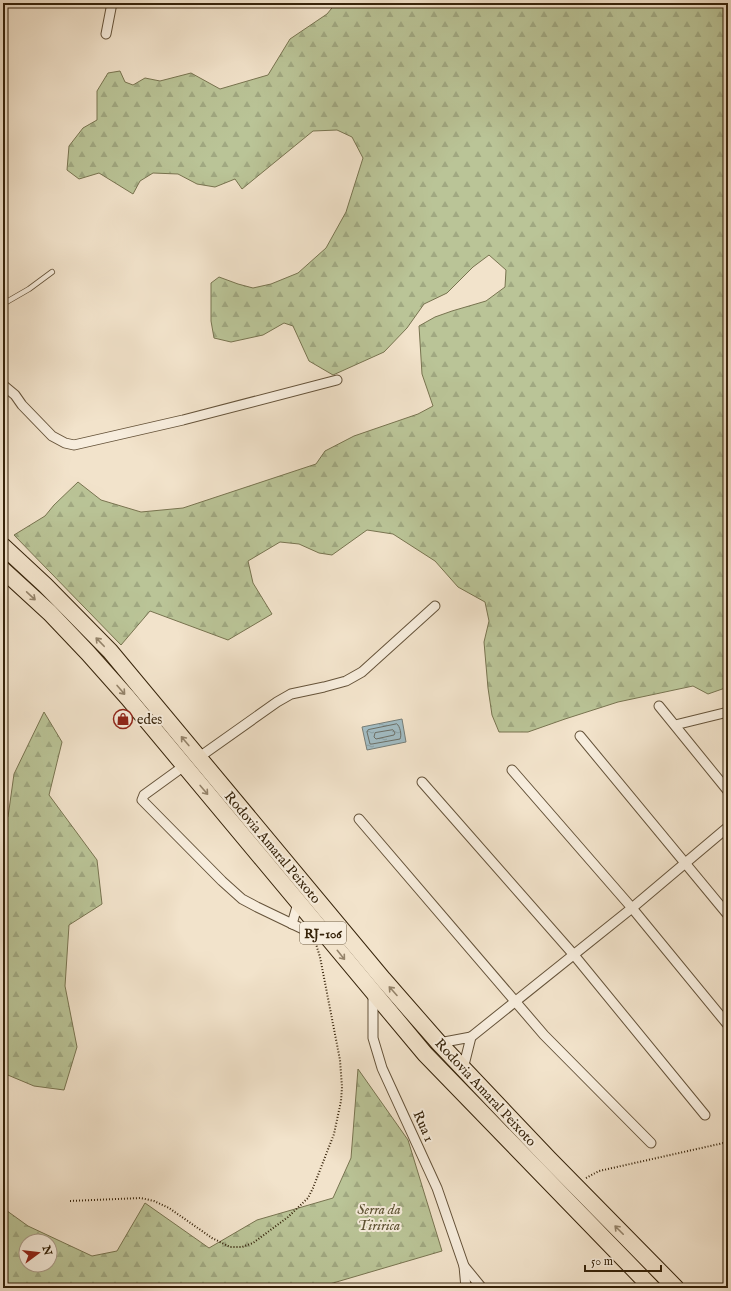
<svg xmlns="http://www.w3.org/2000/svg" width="731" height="1291" font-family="'IM FELL English',serif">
<defs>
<pattern id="forest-firs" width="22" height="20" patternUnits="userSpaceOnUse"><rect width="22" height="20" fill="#bac497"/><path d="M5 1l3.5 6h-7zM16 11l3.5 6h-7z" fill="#a0a881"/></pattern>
<pattern id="water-ripples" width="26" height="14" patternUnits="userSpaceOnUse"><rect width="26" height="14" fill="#a1bbc2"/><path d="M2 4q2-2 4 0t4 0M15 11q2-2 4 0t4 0" fill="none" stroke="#8ba0a5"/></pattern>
</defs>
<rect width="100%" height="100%" fill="#f2e3cb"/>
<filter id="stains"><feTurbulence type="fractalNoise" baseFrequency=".005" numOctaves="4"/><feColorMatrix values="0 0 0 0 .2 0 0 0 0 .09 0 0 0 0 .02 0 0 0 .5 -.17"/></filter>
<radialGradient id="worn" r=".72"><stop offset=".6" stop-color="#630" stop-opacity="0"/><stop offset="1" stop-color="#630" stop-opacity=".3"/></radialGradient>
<g fill="url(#forest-firs)" stroke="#787450" fill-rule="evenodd">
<polygon points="336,3 728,3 728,687 708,694 693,686 618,702 565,719 528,732 499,732 492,715 488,688 484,642 489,621 485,602 458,587 435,561 393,534 367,530 332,555 319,553 299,544 280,542 248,561 253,583 272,614 228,640 150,611 121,645 14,535 45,516 54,505 78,482 101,500 141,512 183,508 316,464 325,451 354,436 418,414 433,406 422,374 419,326 435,317 452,311 486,301 505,287 506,270 489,255 473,267 447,293 424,304 407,328 384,352 333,375 309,361 293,326 284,323 263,335 231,342 214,338 211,321 211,283 219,277 238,284 253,288 271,284 298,273 326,248 346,212 363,158 352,137 337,130 313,131 242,189 235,179 215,187 197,184 178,174 153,173 140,181 133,194 99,173 79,179 67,170 69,146 83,128 97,120 97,91 108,73 120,71 125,82 133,85 145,78 160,81 191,73 220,89 268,75 290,39 327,14"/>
<polygon points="44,712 62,742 49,795 97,860 102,904 69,925 65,986 77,1047 64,1090 34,1086 3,1073 3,813 8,817 14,774"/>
<path d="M358,1069L408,1140L442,1251L316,1288H3V1208L28,1226L92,1256L117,1251L145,1203L209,1248L257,1220L333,1198L351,1158ZM26,1241H50V1265H26Z"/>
</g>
<polygon fill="url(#water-ripples)" stroke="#767e78" points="402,719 406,742 367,750 362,727"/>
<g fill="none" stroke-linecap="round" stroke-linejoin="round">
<g stroke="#6c6f66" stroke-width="1">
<path d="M397,724C400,726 402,735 400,739L372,744H370L367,732L368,730Z"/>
<polygon points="393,730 395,733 394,735 376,739 374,737 375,733"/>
</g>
<g stroke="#65533a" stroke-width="6">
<polyline id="service" points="3,304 29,289 52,272"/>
</g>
<g stroke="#65533a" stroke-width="11">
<g id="minor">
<polyline points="106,34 112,3"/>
<polyline points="3,385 15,395 22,405 52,436 65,443 74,445 183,420 337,380"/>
<polyline points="659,706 728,791"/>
<polyline points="675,725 728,712"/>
<polyline points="580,736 728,915"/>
<polyline points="198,758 277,702 291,694 324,687 346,681 362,672 435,606"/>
<polyline points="184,766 144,795 142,800 222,881 242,899 257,907 307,931 326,937"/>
<polyline points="512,770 632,908 728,1025"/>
<polyline points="422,782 574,955 705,1115"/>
<polyline points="359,819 544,1035 651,1143"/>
<polyline points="292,924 298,903"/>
<polyline points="373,994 373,1038 382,1068 437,1188 464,1266 482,1288"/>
<polyline points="471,1037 632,908 728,827"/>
<polyline points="439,1043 471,1037 463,1069"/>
<polyline points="464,1266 466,1288"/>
</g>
</g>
<g stroke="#36230a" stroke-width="18">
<g id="trunk">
<polyline points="3,546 45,585 110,651 383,979 439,1043 549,1159 676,1288"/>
<polyline points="3,570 50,613 88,653 128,698 425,1054 652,1288"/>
</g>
</g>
<g stroke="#36230a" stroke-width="2" stroke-dasharray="1 2" stroke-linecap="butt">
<polyline points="586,1178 599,1171 728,1142"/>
<polyline points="70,1201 141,1198 154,1201 169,1208 212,1238 230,1247 242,1247 253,1243 288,1217 308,1198 313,1188 334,1134 341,1101 342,1087 340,1060 320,957 316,944"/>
</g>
<use href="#service" stroke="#f7eddd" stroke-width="4.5"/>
<use href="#minor" stroke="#f7eddd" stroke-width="9"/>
<use href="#trunk" stroke="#f2e3cb" stroke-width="16"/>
</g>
<defs><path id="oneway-shaft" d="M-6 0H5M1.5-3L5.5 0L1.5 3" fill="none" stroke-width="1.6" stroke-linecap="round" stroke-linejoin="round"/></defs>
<g stroke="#94836a">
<use href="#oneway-shaft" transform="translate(31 596) rotate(43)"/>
<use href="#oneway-shaft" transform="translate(100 642) rotate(-134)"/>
<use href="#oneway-shaft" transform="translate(121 690) rotate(49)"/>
<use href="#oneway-shaft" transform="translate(185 741) rotate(-130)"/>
<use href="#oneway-shaft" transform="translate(204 790) rotate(50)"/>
<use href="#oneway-shaft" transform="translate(341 955) rotate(51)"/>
<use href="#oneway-shaft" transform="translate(393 991) rotate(-132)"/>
<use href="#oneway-shaft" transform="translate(619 1230) rotate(-135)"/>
</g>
<defs>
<g id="shop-ring" transform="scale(1)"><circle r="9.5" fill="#f7eddd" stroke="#8f2418" stroke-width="1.5"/><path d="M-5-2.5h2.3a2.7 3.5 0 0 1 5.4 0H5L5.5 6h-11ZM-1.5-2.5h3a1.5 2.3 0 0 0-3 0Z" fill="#8f2418"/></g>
</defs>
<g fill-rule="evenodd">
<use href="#shop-ring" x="123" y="719"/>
</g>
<g text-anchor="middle" stroke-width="4" stroke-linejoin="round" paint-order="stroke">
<rect fill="#f7eddd" stroke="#706049" stroke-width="1" x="300" y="922" width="46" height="22" rx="3"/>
<g font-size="13" font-weight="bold" fill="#36230a">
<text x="323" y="938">RJ-106</text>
</g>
<g font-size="14" fill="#36230a" stroke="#f7eddd" text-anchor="start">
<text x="137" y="724">edes</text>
</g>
<g font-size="14" fill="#36230a" stroke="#f7eddd">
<text transform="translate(273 847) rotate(50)" y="5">Rodovia Amaral Peixoto</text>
<text transform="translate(486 1092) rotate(47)" y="5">Rodovia Amaral Peixoto</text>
<text transform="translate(424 1126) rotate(66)" y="5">Rua 1</text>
</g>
<g font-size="14" font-style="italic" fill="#5e5334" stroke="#f7eddd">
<text x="379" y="1214">Serra da<tspan x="379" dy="16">Tiririca</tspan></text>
</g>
</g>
<rect width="731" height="1291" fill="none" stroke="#f2e3cb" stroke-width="16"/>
<rect x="4" y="4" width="723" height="1283" fill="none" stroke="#36230a" stroke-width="2"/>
<rect x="8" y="8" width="715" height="1275" fill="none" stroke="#36230a"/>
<g transform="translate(38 1253) rotate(75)"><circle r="19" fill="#f7eddd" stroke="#aa9c89"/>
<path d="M0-3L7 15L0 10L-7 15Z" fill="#8f2418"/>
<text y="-6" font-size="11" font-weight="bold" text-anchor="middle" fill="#36230a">N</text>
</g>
<path d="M585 1265v6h76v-6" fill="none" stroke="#36230a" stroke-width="2"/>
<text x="591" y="1265" font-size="12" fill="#36230a" stroke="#f7eddd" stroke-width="3" paint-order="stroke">50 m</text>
<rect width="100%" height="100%" filter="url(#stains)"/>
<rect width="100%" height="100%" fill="url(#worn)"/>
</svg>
